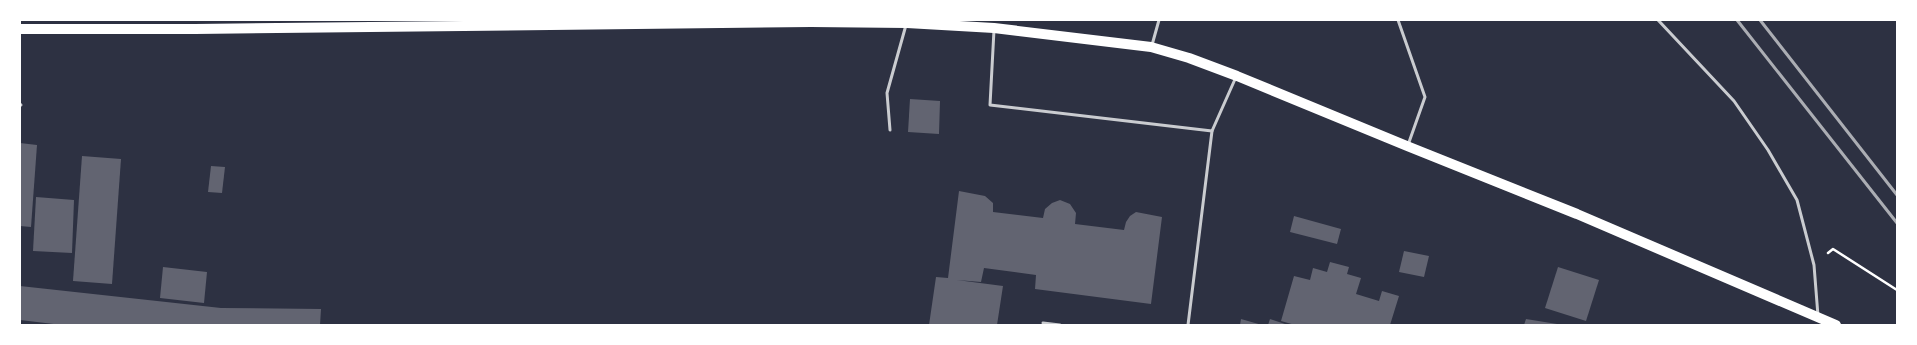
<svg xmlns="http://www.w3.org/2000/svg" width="1917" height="345" font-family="'IBM Plex Sans',sans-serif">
<rect width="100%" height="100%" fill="#2d3142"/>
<g fill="#626471">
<polygon points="910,99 940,101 939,134 908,132"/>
<polygon points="20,143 37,145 31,227 20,226"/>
<polygon points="82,156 121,159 112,284 73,281"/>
<polygon points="211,166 225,167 222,193 208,192"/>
<polygon points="959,191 985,196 993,203 993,212 1043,218 1045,209 1052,203 1060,200 1070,204 1076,213 1075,224 1124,230 1126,222 1130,216 1136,212 1162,217 1151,304 1035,289 1036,275 984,268 981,282 957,280 1003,286 997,325 929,325 936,277 948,278"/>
<polygon points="36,197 74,200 72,253 33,251"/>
<polygon points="1294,216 1341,229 1337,244 1290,232"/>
<polygon points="1404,251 1429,256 1424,277 1399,272"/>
<polygon points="1330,262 1349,267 1347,274 1361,278 1356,294 1379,301 1382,291 1399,296 1390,325 1295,325 1281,321 1294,276 1310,280 1313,268 1327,272"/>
<polygon points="163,267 207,272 204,303 160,298"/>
<polygon points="1558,267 1599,280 1586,321 1545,308"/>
<polygon points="20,286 221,308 321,309 320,325 62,325 20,320"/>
<polygon points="1241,319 1262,325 1240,325"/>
<polygon points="1270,319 1288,325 1268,325"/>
<polygon points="1526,319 1557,324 1557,325 1524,325"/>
</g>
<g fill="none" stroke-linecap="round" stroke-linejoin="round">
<polyline stroke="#fff" stroke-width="2.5" points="1828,253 1833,249 1897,290"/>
<g stroke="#caccd0" stroke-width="3">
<polyline points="1398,20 1425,97 1408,145"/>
<polyline points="1658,20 1734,101 1768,150 1797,200 1814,265 1818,316"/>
<polyline points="994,30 990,105 1212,131 1236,77"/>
<polyline points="1152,45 1159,20"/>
<polyline points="20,104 21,105"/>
<polyline points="890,130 887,93 906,25"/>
<polyline points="1043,323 1060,325"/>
<polyline points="1188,325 1212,131"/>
</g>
<polyline stroke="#fff" stroke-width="10" points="20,29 195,29 811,22 907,23 994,28 1151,47 1189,58 1237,76 1407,146 1577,214 1836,325"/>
<g stroke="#abadb3" stroke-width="3">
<polyline points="1737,20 1897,223"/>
<polyline points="1760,20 1897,195"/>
</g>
</g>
<rect width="1917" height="345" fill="none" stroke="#ffffff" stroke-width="42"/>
</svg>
